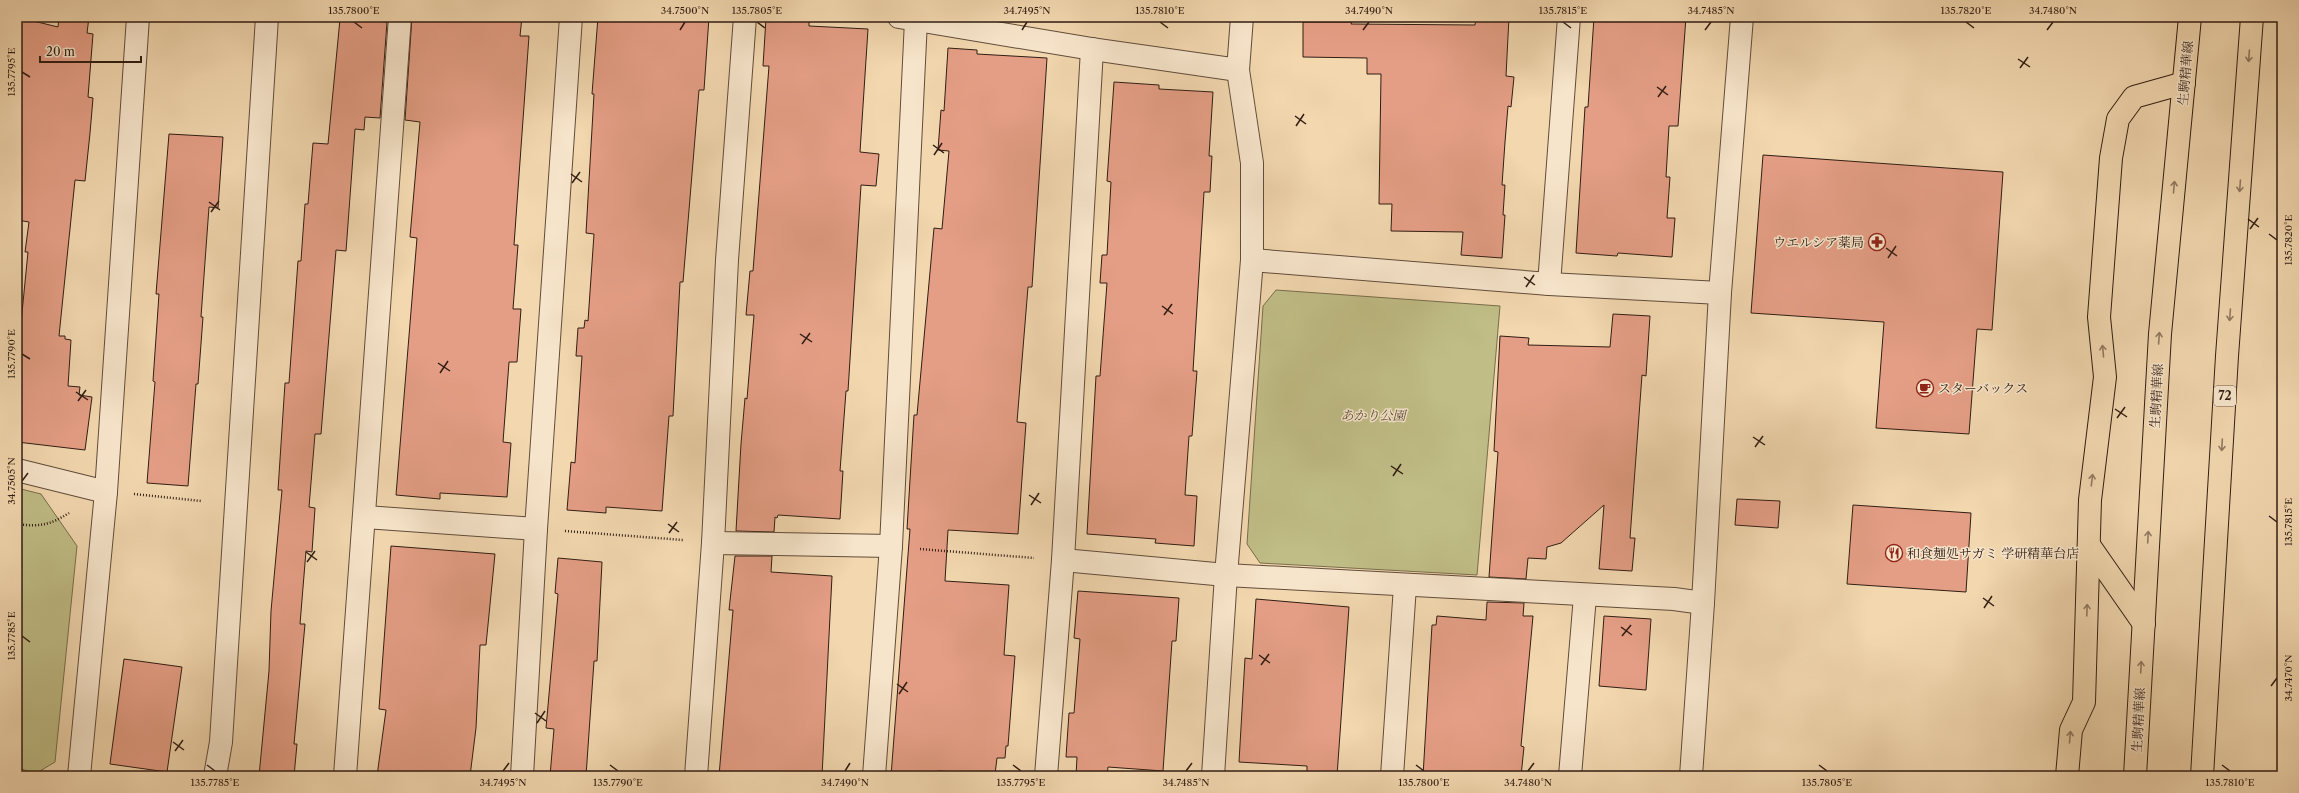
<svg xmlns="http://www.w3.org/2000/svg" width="2299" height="793" font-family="'Libre Caslon Text','Noto Serif JP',serif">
<rect width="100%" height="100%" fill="#f2d7af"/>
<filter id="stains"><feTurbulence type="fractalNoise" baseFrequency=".005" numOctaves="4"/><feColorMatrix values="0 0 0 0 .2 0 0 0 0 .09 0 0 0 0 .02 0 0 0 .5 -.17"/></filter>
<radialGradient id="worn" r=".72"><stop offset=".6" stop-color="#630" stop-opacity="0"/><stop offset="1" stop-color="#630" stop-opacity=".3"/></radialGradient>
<g fill="#c0bd86" stroke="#786d4c">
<polygon points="1276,290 1500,306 1477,575 1260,563 1247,544 1263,306"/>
<polygon points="17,488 41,494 77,546 55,762 35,774 17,767"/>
</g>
<g fill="#e49e85" stroke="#311d13">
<polygon points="17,17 58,27 59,17 89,17 87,33 93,34 88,97 93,98 90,133 85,181 75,180 59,336 65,336 65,339 71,340 68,386 80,387 79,395 92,397 85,450 17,442 17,333 20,333 28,252 25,252 29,222 17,220"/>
<polygon points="412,17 522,17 520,36 529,36 514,245 518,245 513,309 521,309 517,362 509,362 503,442 511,443 507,497 440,493 440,499 396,495 417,238 410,237 420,122 405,120"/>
<polygon points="598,17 709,17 704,90 699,90 683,282 680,282 673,416 669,416 662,511 606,507 606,513 567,510 571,462 575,463 582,356 576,356 578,328 584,328 585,320 588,321 594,234 586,233 594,94 592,94"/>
<polygon points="1476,17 1509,17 1506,76 1514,77 1511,107 1508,106 1505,142 1502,185 1505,185 1503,215 1505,215 1502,258 1461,255 1463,232 1391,231 1392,204 1379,204 1381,74 1367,74 1367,58 1303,57 1303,22 1352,22 1351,24 1475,25"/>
<polygon points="1594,17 1686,17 1678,126 1669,126 1666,177 1670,177 1667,218 1675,218 1672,257 1618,253 1617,256 1576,253 1585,107 1588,107"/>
<polygon points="766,18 809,21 809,26 868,29 860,152 879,154 876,186 861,185 848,391 846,391 840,471 843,471 840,519 778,515 777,518 775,517 774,532 736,531 741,444 745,398 747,399 754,315 746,315 750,271 753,271 769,66 763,66"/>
<polygon points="340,19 387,22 380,118 365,117 364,130 355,129 346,251 336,250 321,434 315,434 309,507 315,508 312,552 306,551 300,624 305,624 294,744 297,744 294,776 259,776 269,671 271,611 282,490 278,490 285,383 289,383 298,261 301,261 305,204 308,204 313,143 328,144"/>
<polygon points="948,48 977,50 977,54 1047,58 1032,287 1028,287 1017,422 1026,423 1018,534 948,530 945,581 1009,585 1004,655 1015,656 1008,746 1006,746 1005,758 997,758 995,774 938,771 938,776 891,776 910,529 907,529 914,415 917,415 934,228 942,229 949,151 938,150 941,110 944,111"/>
<polygon points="1114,82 1159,85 1159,89 1213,92 1209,156 1212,156 1210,192 1204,192 1193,371 1197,371 1192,436 1189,436 1185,495 1197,496 1194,546 1155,543 1156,539 1087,534 1096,376 1100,376 1107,283 1100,283 1102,255 1107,255 1111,182 1107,181"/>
<polygon points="169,134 223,137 218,208 209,207 201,317 203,317 198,384 196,384 188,486 147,483 155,382 153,381 159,294 156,294"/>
<polygon points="1763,155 2003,172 1992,330 1977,329 1969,434 1876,428 1884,322 1751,313"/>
<polygon points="1613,314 1650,316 1646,376 1642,375 1630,538 1635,538 1632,571 1599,569 1604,505 1561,543 1547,547 1546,559 1528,558 1526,579 1489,577 1498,452 1494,451 1500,336 1529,338 1528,345 1610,347"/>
<polygon points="1737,499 1780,501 1778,528 1735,525"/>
<polygon points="1853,505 1971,513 1966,592 1847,584"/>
<polygon points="391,546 495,554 486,645 480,645 476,728 470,776 377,776 386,710 379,709"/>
<polygon points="735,556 772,556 771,572 832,576 822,776 719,776 733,610 729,610"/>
<polygon points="558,558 602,562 597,661 594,661 586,776 550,776 554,729 546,728 558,594 555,593"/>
<polygon points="1078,591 1179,598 1176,641 1172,641 1163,771 1108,767 1107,776 1076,776 1077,757 1066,757 1069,713 1074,713 1080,639 1074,638"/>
<polygon points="1256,599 1349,607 1337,776 1307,776 1307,766 1239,762 1245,658 1252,659"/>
<polygon points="1487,602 1524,603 1523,616 1533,616 1521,746 1524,747 1521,776 1423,776 1432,625 1436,625 1437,616 1486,620"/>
<polygon points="1604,616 1651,619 1646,690 1599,686"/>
<polygon points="124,659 182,667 167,772 110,764"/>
</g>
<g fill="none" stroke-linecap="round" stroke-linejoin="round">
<g stroke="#614c3a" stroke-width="24">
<g id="minor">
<polyline points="899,17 1092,49 1238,70"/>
<polyline points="1252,260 1549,284 1720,293"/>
<polyline points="1549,284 1569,17"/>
<polyline points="17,470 106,492"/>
<polyline points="365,517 536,529"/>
<polyline points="713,543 891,546"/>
<polyline points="1063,560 1226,575 1674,599 1703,603"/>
<polyline points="79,776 106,492 138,17"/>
<polyline points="345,776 400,17"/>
<polyline points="522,776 536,529 571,17"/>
<polyline points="696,776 713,543 727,260 745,17"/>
<polyline points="874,776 891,546 916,20"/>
<polyline points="1046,776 1063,560 1092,49"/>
<polyline points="1213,776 1226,575 1252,260 1252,163 1238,70 1242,17"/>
<polyline points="1392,776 1405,586"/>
<polyline points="1570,776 1585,596"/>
</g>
</g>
<g stroke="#614c3a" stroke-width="24">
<g id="tertiary">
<polyline points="215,776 221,742 267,17"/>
<polyline points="1691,776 1703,603 1720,293 1742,17"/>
</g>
</g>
<g stroke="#311d13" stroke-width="24">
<g id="primary">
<polyline points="2089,545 2144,624"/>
<polyline points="2067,776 2071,730 2084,702 2090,500 2105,377 2099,317 2111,158 2118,119 2134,97 2184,83"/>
<polyline points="2135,776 2160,334 2190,17"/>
<polyline points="2202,776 2227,356 2252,17"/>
</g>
</g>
<g stroke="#311d13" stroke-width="2.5" stroke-dasharray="1 2" stroke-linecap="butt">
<polyline points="134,494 201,501"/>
<path d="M17,524C40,527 50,525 69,513"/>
<polyline points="565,531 683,540"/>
<polyline points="920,549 1034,558"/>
</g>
<use href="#minor" stroke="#f7e5cb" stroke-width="22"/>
<use href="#tertiary" stroke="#f7e5cb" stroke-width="22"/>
<use href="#primary" stroke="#f2d7af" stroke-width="22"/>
</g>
<defs><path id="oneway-shaft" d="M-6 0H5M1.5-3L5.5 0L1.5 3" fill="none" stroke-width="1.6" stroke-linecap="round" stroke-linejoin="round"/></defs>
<g stroke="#927a61">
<use href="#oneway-shaft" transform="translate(2249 56) rotate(94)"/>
<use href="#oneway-shaft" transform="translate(2240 186) rotate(94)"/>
<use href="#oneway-shaft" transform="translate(2174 187) rotate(-85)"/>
<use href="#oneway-shaft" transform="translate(2230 315) rotate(94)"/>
<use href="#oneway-shaft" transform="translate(2159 338) rotate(-86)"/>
<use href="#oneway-shaft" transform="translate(2103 351) rotate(-95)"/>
<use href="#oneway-shaft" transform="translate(2222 445) rotate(93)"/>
<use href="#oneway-shaft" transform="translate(2092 480) rotate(-83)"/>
<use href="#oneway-shaft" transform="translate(2148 537) rotate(-87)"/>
<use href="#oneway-shaft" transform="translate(2087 610) rotate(-88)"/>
<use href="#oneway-shaft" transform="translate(2141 667) rotate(-87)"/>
<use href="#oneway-shaft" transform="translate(2070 737) rotate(-85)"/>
</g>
<path fill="none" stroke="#311d13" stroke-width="1.5" d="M354,22L362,28M757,22L765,28M1160,22L1168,28M1563,22L1571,28M1966,22L1974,28M680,30L685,22M1022,30L1027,22M1363,30L1369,22M1705,30L1711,22M2047,30L2053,22M2018,59L2030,67M2020,68L2028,57M22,72L30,77M1657,87L1668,95M1658,97L1666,86M1295,116L1306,124M1296,126L1304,114M933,145L944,153M934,155L942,143M571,174L582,182M572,183L580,172M209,202L220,210M211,212L219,201M2248,219L2259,227M2250,229L2258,218M2269,234L2277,240M1886,248L1897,256M1888,258L1896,246M1524,277L1535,285M1526,287L1534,275M1162,306L1173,314M1164,315L1172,304M800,334L812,342M802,344L810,333M22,354L30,359M438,363L450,371M440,373L448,361M76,392L88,400M78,401L86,390M2115,409L2127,417M2117,418L2125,407M1753,437L1765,445M1755,447L1763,436M1391,466L1403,474M1393,476L1401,464M22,481L28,473M1029,495L1041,503M1031,505L1039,493M2269,516L2277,522M668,524L679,532M669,533L677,522M306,552L317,560M307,562L315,551M1983,598L1994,606M1984,608L1992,596M1621,627L1632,635M22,636L30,642M1622,636L1631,625M1259,655L1270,663M1261,665L1269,654M897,684L908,692M2271,686L2277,678M899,694L907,682M535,713L546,721M537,723L545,711M173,742L184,750M175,751L183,740M207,765L215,771M610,765L618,771M1013,765L1021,771M1416,765L1424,771M1819,765L1827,771M2222,765L2230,771M503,771L509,763M845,771L850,763M1186,771L1192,763M1528,771L1534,763"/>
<defs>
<g id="pharmacy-ring" transform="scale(0.9)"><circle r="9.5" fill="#f7e5cb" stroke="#8f2418" stroke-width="1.5"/><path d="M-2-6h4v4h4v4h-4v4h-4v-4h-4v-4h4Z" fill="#8f2418"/></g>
<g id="cafe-ring" transform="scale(0.9)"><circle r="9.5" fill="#f7e5cb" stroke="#8f2418" stroke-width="1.5"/><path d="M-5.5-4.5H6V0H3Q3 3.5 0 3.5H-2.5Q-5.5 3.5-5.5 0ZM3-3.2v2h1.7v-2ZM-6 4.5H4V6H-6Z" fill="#8f2418"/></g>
<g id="restaurant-ring" transform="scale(0.9)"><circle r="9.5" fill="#f7e5cb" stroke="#8f2418" stroke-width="1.5"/><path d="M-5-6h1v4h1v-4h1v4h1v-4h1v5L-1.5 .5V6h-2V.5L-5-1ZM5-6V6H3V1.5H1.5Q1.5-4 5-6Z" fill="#8f2418"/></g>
</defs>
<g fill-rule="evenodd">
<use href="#pharmacy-ring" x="1877" y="242"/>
<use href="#cafe-ring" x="1925" y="388"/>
<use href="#restaurant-ring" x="1894" y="553"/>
</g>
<g text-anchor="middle" stroke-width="3" stroke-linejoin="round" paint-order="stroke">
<rect fill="#f7e5cb" stroke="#6c594a" stroke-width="1" x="2214" y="386" width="22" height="20" rx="3"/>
<g font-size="12" font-weight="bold" fill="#311d13">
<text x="2225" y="400">72</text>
</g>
<g font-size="13" fill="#311d13" stroke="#f7e5cb">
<text transform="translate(2185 73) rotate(-85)" y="5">生駒精華線</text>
<text transform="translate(2156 396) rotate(-87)" y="5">生駒精華線</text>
<text transform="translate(2138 720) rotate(-87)" y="5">生駒精華線</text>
</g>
<g font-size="13" fill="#311d13" stroke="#f7e5cb" text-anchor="start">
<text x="1864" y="247" text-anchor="end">ウエルシア薬局</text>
<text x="1938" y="393">スターバックス</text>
<text x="1907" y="558">和食麺処サガミ 学研精華台店</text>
</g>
<g font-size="13" font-style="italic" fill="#5c4d36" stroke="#f7e5cb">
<text x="1373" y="420">あかり公園</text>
</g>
</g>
<rect width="2299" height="793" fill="none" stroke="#f2d7af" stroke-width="44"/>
<path d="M40 56v6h101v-6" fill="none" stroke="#311d13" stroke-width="2"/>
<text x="46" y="56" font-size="12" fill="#311d13" stroke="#f7e5cb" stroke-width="3" paint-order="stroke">20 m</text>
<rect x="22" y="22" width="2255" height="749" fill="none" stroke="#311d13" stroke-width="1.5"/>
<g font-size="10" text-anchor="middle" fill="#311d13">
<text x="354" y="14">135.7800°E</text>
<text x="685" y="14">34.7500°N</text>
<text x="757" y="14">135.7805°E</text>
<text x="1027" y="14">34.7495°N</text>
<text x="1160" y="14">135.7810°E</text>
<text x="1369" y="14">34.7490°N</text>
<text x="1563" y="14">135.7815°E</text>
<text x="1711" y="14">34.7485°N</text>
<text x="1966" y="14">135.7820°E</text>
<text x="2053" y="14">34.7480°N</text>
<text transform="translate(11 72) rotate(-90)" y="4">135.7795°E</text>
<text transform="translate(2288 240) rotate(-90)" y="4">135.7820°E</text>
<text transform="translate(11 354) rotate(-90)" y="4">135.7790°E</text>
<text transform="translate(11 481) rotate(-90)" y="4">34.7505°N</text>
<text transform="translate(2288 522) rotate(-90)" y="4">135.7815°E</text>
<text transform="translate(11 636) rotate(-90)" y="4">135.7785°E</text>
<text transform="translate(2288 678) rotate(-90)" y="4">34.7470°N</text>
<text x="215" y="786">135.7785°E</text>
<text x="503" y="786">34.7495°N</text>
<text x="618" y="786">135.7790°E</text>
<text x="845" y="786">34.7490°N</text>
<text x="1021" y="786">135.7795°E</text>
<text x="1186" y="786">34.7485°N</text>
<text x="1424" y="786">135.7800°E</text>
<text x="1528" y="786">34.7480°N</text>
<text x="1827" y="786">135.7805°E</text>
<text x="2230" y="786">135.7810°E</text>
</g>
<rect width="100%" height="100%" filter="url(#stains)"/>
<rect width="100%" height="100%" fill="url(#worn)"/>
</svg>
